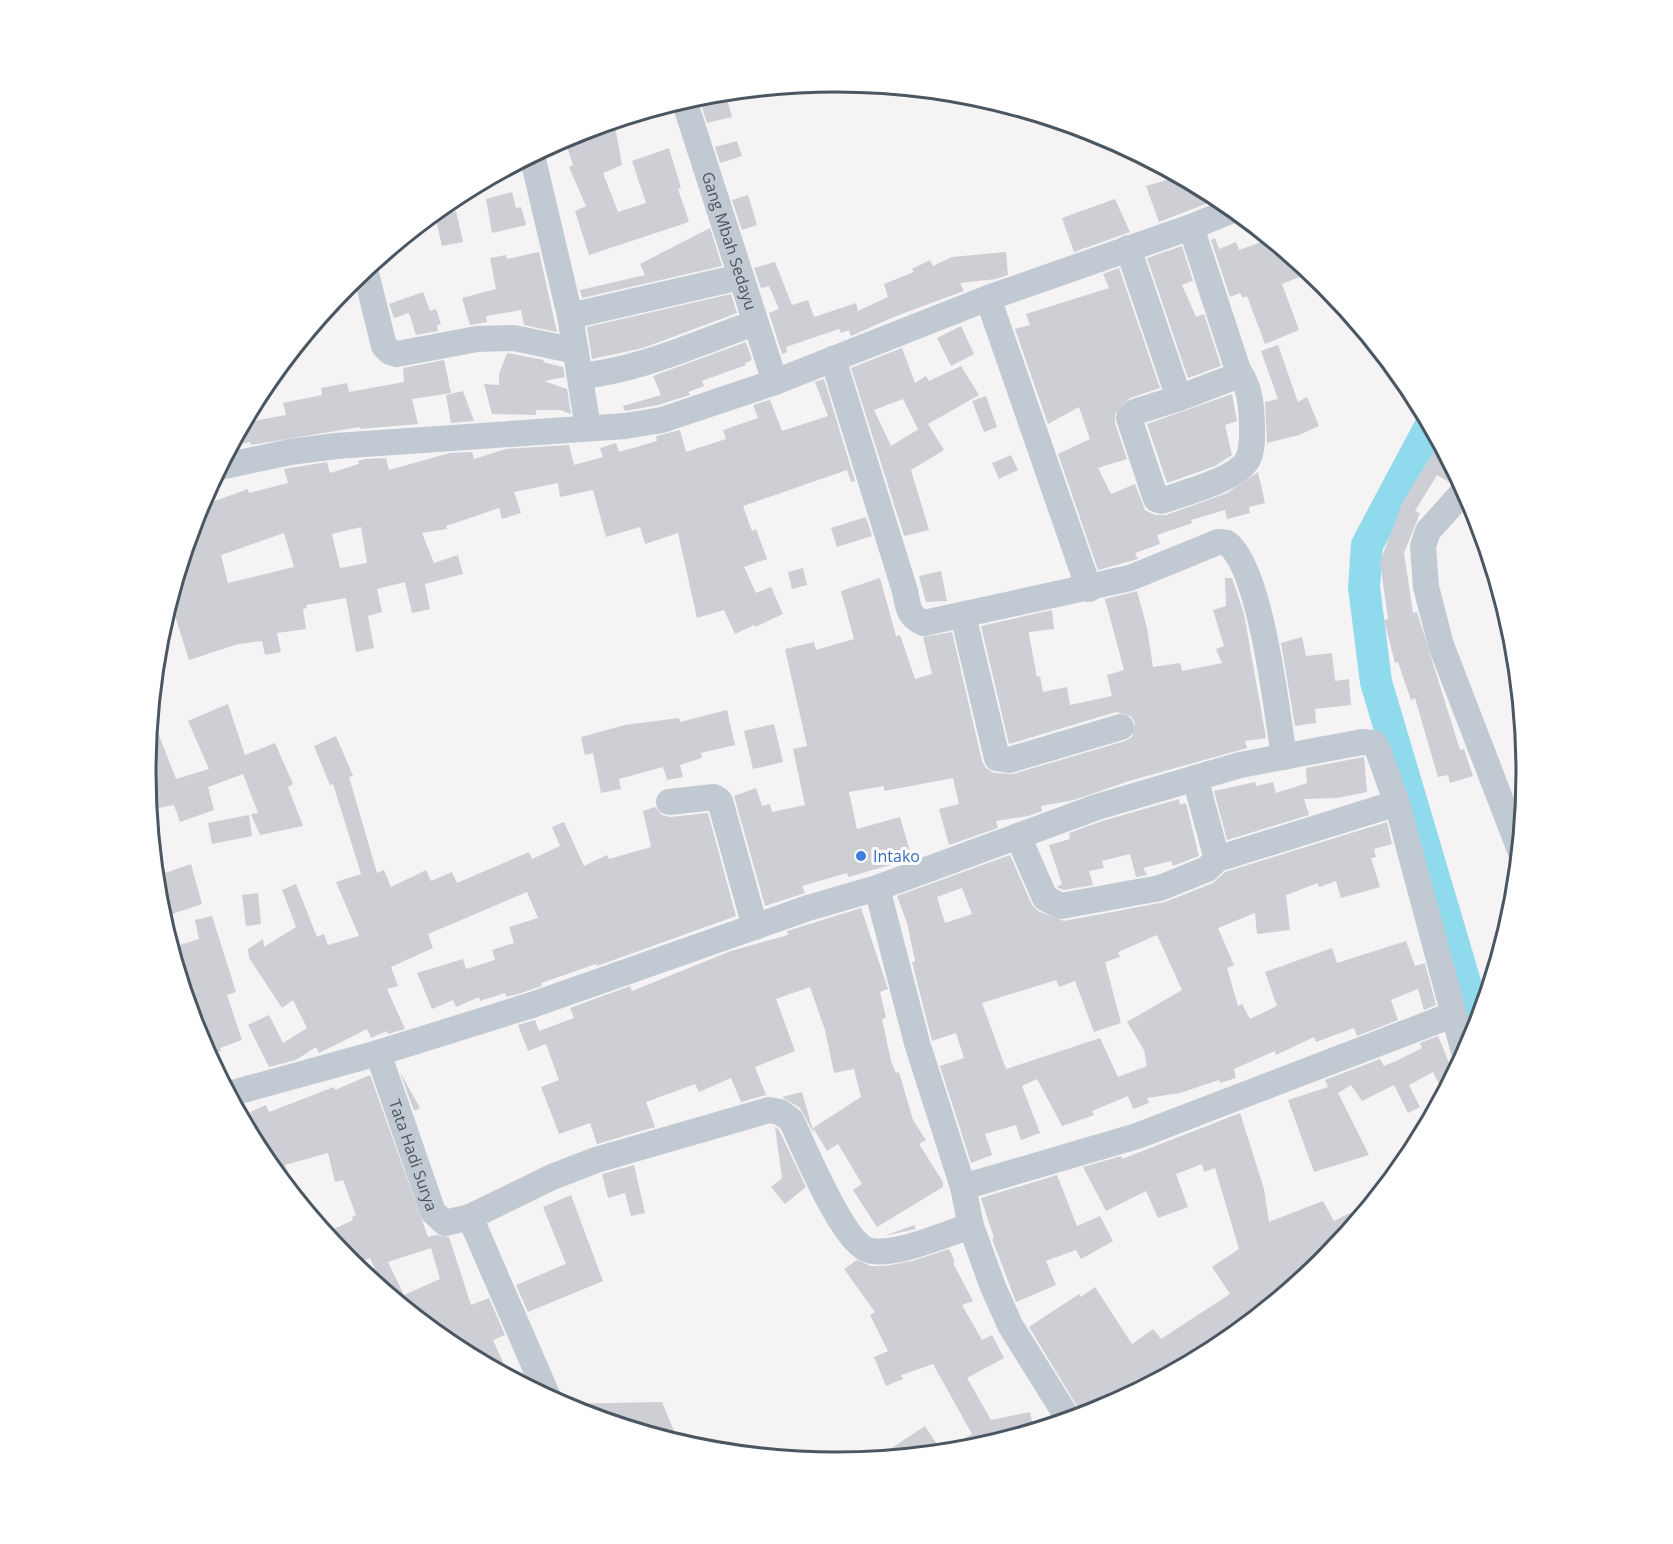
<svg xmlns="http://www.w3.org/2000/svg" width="1673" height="1544" font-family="'Open Sans',sans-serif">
<rect width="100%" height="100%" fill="#f5f3f3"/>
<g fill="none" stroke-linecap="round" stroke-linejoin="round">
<polyline stroke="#90daee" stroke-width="32" points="1431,425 1367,545 1364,587 1376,682 1478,1026"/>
</g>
<g fill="#cdcfd5" fill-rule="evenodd">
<polygon points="725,92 732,117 707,123 698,95"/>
<polygon points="614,121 622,165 603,173 618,212 646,203 632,161 669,148 681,188 678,189 689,222 589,255 575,211 586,206 569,167 573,165 564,138"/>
<polygon points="737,141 742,156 720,163 715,147"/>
<polygon points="1180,176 1221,198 1159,222 1146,186"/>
<polygon points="512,192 516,208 521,207 526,225 492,233 486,199"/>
<polygon points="748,195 757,225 742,230 732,200"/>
<polygon points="1115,199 1130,232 1074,252 1062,218"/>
<polygon points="456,211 463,242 442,246 435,216"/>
<polygon points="710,228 722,266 582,298 580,290 645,275 640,264"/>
<polygon points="1215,238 1219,249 1236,242 1239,250 1270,239 1301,264 1305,275 1282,284 1299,330 1265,344 1247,296 1243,298 1240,293 1230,297 1211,240"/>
<polygon points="1182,246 1193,281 1182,285 1196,317 1204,314 1221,366 1188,378 1147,258"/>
<polygon points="539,252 557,332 524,325 521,310 486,316 487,322 470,325 462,298 496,289 490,258 506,255 507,259"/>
<polygon points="1006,252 1008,275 996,279 960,283 964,291 896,316 851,336 849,330 841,333 839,329 786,347 787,352 782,354 769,313 779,309 769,286 761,288 754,268 775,262 792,305 808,300 814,317 856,303 858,311 888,297 884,284 914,272 912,269 930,260 933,266 952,257"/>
<polygon points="1119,268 1160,388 1130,398 1115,414 1115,423 1127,459 1098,468 1111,494 1135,484 1145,510 1155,515 1166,515 1227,493 1258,472 1265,503 1249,507 1250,513 1227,519 1225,510 1191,520 1192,523 1157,535 1160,544 1135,553 1138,559 1098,570 1058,454 1090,439 1079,407 1048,424 1015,329 1030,325 1026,314 1109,288 1103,274"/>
<polygon points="423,292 430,311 436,309 441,324 437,325 438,331 416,335 409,313 394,318 389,304"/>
<polygon points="731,294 737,313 643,348 592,359 587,327"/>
<polygon points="961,326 974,354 951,366 937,338"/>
<polygon points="746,342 752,360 745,363 746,365 702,381 704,386 688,392 690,395 658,405 625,411 623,406 661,395 653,376"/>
<polygon points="1278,345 1298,402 1307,397 1319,426 1299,435 1267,443 1265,402 1278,399 1261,351"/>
<path d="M902,348L915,383L926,376L929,381L961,366L979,395L928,424L944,450L911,470L929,530L904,536L851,368ZM903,399L918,429L927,424L891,446L874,410Z"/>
<polygon points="507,353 544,360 543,362 563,367 565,377 544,381 567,389 571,414 560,410 536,410 536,415 492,414 484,384 499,385 499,374"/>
<polygon points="444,360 451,393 412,399 418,424 360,429 360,427 251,445 250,442 231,446 244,423 286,415 283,403 322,395 321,388 347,383 349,392 404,382 403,368"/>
<path d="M824,379L855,481L851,482L847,470L743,506L752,531L756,529L767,559L744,567L756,593L771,587L783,614L755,627L754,625L735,634L724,610L697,618L678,533L645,544L640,527L606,537L593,490L560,497L558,483L514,492L521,513L502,519L499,508L446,526L447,529L422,533L434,563L458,555L463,574L425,584L430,609L412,613L405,582L377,589L382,612L368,616L374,648L356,652L346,598L306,605L307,608L303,609L306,629L277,633L281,652L265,655L262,641L238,644L189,660L170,600L198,507L248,489L249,493L288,483L284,469L327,462L330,473L359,464L358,461L365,459L386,458L389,470L450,453L472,452L474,459L506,449L569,445L574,465L603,457L600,448L616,443L619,452L657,441L656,436L680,430L686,452L726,439L723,430L758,418L753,405L770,400L782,431L828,416L815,382ZM361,527L367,563L340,568L332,534ZM284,533L294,567L228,583L221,555Z"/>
<polygon points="463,391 474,421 451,423 446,395"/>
<polygon points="1232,394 1237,421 1225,425 1232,455 1215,466 1167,483 1147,424"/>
<polygon points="986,396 997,427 984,432 972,401"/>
<polygon points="1440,442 1458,477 1451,483 1437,475 1415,511 1420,513 1404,553 1413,613 1417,612 1460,750 1464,749 1473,776 1450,783 1448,775 1438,777 1415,698 1411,700 1398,662 1395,663 1384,620 1388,619 1380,562 1403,501"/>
<polygon points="1011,455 1018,470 999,479 992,463"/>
<polygon points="866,517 872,536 837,547 831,528"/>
<polygon points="803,568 807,585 792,589 788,572"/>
<polygon points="941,571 947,601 926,602 919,576"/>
<polygon points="880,578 896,636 900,635 915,679 932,674 923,637 952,632 982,761 986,768 994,773 1013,774 1125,741 1132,737 1135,723 1131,716 1116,712 1009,744 981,626 1052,610 1054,629 1029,632 1029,635 1037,677 1040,676 1043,692 1067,687 1070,705 1112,696 1107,675 1124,670 1105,599 1137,591 1147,628 1153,667 1180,663 1182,671 1222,663 1216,649 1224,646 1213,610 1226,606 1225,578 1232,578 1244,614 1266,738 1245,741 1247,748 1129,781 1074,800 1041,806 1042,811 1028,816 996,821 998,828 949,845 939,809 959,804 953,778 884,791 884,786 849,792 857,829 900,817 912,859 848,877 847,873 802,886 805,893 765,906 734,796 756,788 762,806 770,804 772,812 805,805 793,749 807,746 785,649 814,642 816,650 854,639 841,591"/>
<polygon points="1302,637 1306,656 1332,653 1335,681 1349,679 1351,705 1315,709 1316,723 1295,726 1281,643"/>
<polygon points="228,704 245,755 275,743 293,784 288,787 303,826 260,835 251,814 258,813 243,774 208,787 214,810 180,822 174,805 149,810 146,772 151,715 176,779 209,769 188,721"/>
<polygon points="727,710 735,745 701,753 702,758 680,765 683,777 667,780 663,767 619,779 621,789 601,793 593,753 585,755 581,737 625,725 679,718 680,722"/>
<polygon points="774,724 783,762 753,769 744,731"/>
<polygon points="336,736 353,776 349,777 377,873 384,870 391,887 426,870 431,881 452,872 457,883 529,852 532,859 560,846 552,827 564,822 584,866 607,855 609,859 651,847 643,811 655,807 662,815 670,817 708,813 736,916 597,966 596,964 541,983 542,986 518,994 506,997 505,993 480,1001 479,997 456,1007 453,1000 432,1009 417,973 463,959 466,969 495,960 492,950 514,943 509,927 538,918 527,892 428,934 433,948 391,967 398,986 387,989 405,1029 388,1034 387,1031 371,1038 367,1029 319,1053 316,1047 296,1060 269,1067 248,1025 269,1015 283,1043 307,1028 293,1000 282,1008 249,958 248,949 263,939 264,947 296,927 282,890 296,884 317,937 324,934 328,945 359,936 336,882 361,874 333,784 330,785 314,746"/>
<polygon points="1364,757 1367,792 1337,798 1304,799 1309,815 1227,840 1214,791 1255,782 1256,786 1273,782 1276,793 1307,783 1306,768"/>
<polygon points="1179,799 1180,805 1186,803 1199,856 1173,866 1171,861 1143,868 1147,875 1136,877 1130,854 1102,861 1104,868 1089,871 1093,885 1063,890 1057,887 1062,884 1049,845 1070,839 1069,833 1102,821"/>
<polygon points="249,815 252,836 212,844 208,823"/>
<path d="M1387,822L1392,844L1374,849L1376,857L1371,858L1380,887L1341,898L1336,881L1319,887L1318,883L1286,895L1290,930L1257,934L1255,913L1218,928L1234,965L1227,968L1238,1006L1242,1004L1250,1019L1277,1006L1265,972L1332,948L1337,963L1406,941L1415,966L1425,963L1436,1005L1424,1010L1418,989L1391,1000L1398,1020L1357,1036L1354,1028L1316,1042L1314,1037L1276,1055L1275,1051L1234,1069L1236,1078L1220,1083L1219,1080L1180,1093L1147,1098L1149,1103L1133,1109L1128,1096L1092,1111L1094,1115L1062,1126L1037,1079L1022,1086L1040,1133L1021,1140L1016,1125L985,1134L992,1155L971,1163L940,1066L964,1058L956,1033L932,1041L912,962L915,961L907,923L897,896L1010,855L1032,905L1038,911L1064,921L1165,902L1213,883L1225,872ZM962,888L972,914L945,923L937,897ZM1157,935L1182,990L1127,1022L1144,1050L1147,1066L1118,1077L1100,1038L1006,1069L982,1003L1056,980L1059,987L1075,981L1094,1032L1121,1023L1105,962L1120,957L1118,952Z"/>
<polygon points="191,864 202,904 166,916 156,876"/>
<polygon points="258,893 261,924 246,926 242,895"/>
<polygon points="861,908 888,989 880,992 886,1018 882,1019 891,1061 896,1073 899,1072 913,1120 926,1140 919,1144 943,1182 943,1187 877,1227 853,1190 862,1184 838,1144 827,1151 813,1128 861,1097 854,1069 834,1073 825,1030 810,987 776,999 795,1051 755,1067 766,1095 741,1102 731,1078 699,1092 695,1084 646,1102 655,1127 597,1144 590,1123 559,1134 541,1087 559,1080 546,1044 528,1051 518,1025 535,1020 539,1031 574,1018 570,1008 630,986 632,991 731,951 788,935 787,931"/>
<polygon points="212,916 236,992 227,995 242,1040 220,1048 221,1051 209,1056 198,1036 171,948 199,939 195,920"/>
<polygon points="1438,1036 1454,1075 1444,1094 1433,1072 1409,1085 1420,1107 1408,1113 1394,1085 1362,1101 1351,1085 1338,1093 1369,1155 1314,1172 1288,1100 1328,1087 1325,1080 1380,1059 1384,1066 1396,1061 1422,1048 1420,1043"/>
<polygon points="400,1072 420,1108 414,1111"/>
<path d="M370,1075L428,1237L436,1235L449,1237L471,1305L489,1298L505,1335L493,1340L509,1376L452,1346L384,1290L370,1258L354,1265L326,1233L353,1220L352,1217L356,1215L343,1180L335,1182L328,1153L285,1165L296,1192L293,1194L261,1154L267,1151L250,1112L266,1105L269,1112L334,1087L335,1090ZM431,1248L440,1279L404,1295L388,1262Z"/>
<polygon points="802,1092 814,1134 800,1108 782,1097"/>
<polygon points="1240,1113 1264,1189 1269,1222 1323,1201 1334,1221 1352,1212 1358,1221 1325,1261 1300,1281 1278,1289 1281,1297 1262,1305 1265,1310 1220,1347 1101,1411 1083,1416 1029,1327 1079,1294 1081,1297 1095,1287 1132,1344 1153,1329 1161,1339 1230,1294 1212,1267 1239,1249 1215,1168 1204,1172 1202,1164 1176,1174 1188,1207 1158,1218 1146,1191 1106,1211 1083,1167 1121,1156 1122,1159"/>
<polygon points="775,1127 779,1130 806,1187 785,1204 771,1187 782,1178"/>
<polygon points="634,1165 645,1213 631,1216 625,1193 608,1198 602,1174"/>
<polygon points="1057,1175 1077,1226 1100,1216 1113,1241 1081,1259 1076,1250 1046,1261 1056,1285 1016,1302 992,1239 994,1238 981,1198"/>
<polygon points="571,1195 603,1281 528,1312 516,1285 566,1264 543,1207"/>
<polygon points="914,1225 916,1229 884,1236"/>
<polygon points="949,1249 955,1262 953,1263 973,1301 962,1305 982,1340 992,1335 1004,1358 967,1378 991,1420 1030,1412 1034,1431 971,1450 875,1459 925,1426 942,1452 972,1434 933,1364 901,1375 903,1379 886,1386 874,1357 888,1351 870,1315 875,1312 844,1269 857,1260 871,1266 885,1266 912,1261"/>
<polygon points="662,1402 679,1443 572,1410 561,1404"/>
</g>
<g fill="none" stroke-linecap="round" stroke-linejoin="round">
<g stroke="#c1cad2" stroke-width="26">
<path id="s1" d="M684,100L775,382"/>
<polyline points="532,155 570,316 588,428"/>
<path d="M1128,248L1179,398L1135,412L1129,418L1156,499L1161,501C1183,493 1237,480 1248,459C1253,448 1252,435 1252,423C1251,402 1250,388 1238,370"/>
<polyline points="365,269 384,346 390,352 397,354 477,339 514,338 576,351"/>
<polyline points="988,298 1089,589"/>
<polyline points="570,316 740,277"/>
<path d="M833,359L905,591C908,606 908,617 924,623L1130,578L1218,542L1227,543C1261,568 1277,712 1284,757"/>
<path d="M580,376C641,370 697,343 755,323"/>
<polyline points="1179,398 1234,377 1238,370 1191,227"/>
<polyline points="220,467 290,452 336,446 625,426 662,420 775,382 988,298 1191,227 1235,209"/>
<polyline points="1465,490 1428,531 1423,546 1426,587 1441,645 1520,850"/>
<polyline points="963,615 997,758 1009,760 1121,727"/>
<polyline points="1195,778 1217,859 1397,803"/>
<polyline points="669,802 714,797 720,801 755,927"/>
<polyline points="1018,836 1045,898 1061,906 1160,888 1207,869 1217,859"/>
<polyline points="877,888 917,1043 963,1187 971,1226 993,1287 1010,1325 1069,1420"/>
<path id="s2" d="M378,1053L433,1212L445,1223L470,1217L548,1397"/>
<polyline points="229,1094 378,1053 532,1005 808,908 877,888 1097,807 1240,765 1362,742 1374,743 1377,748 1397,803 1465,1056"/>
<polyline points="963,1187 1137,1136 1452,1015"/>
<path d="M470,1217L552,1177L596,1160L769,1110L780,1112L791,1120C804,1146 844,1248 872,1251C899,1255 945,1234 971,1226"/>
</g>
</g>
<circle fill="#3f7fe0" stroke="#fff" stroke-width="2" cx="861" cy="856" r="6"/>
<g text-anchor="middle" stroke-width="6" stroke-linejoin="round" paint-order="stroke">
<g font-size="16" fill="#4a5661" stroke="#fff">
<text dy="6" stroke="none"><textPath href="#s1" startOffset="148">Gang Mbah Sedayu</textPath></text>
<text dy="6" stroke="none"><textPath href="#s2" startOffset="108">Tata Hadi Surya</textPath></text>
</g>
<g font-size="16" fill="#366cbe" stroke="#fff" text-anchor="start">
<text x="873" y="862">Intako</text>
</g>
</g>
<path d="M0 0H1673V1544H0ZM156 772a680 680 0 1 1 1360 0a680 680 0 1 1-1360 0Z" fill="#fff" fill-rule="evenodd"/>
<path fill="none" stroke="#4a5661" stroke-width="3" d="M156 772a680 680 0 1 1 1360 0a680 680 0 1 1-1360 0Z"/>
</svg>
